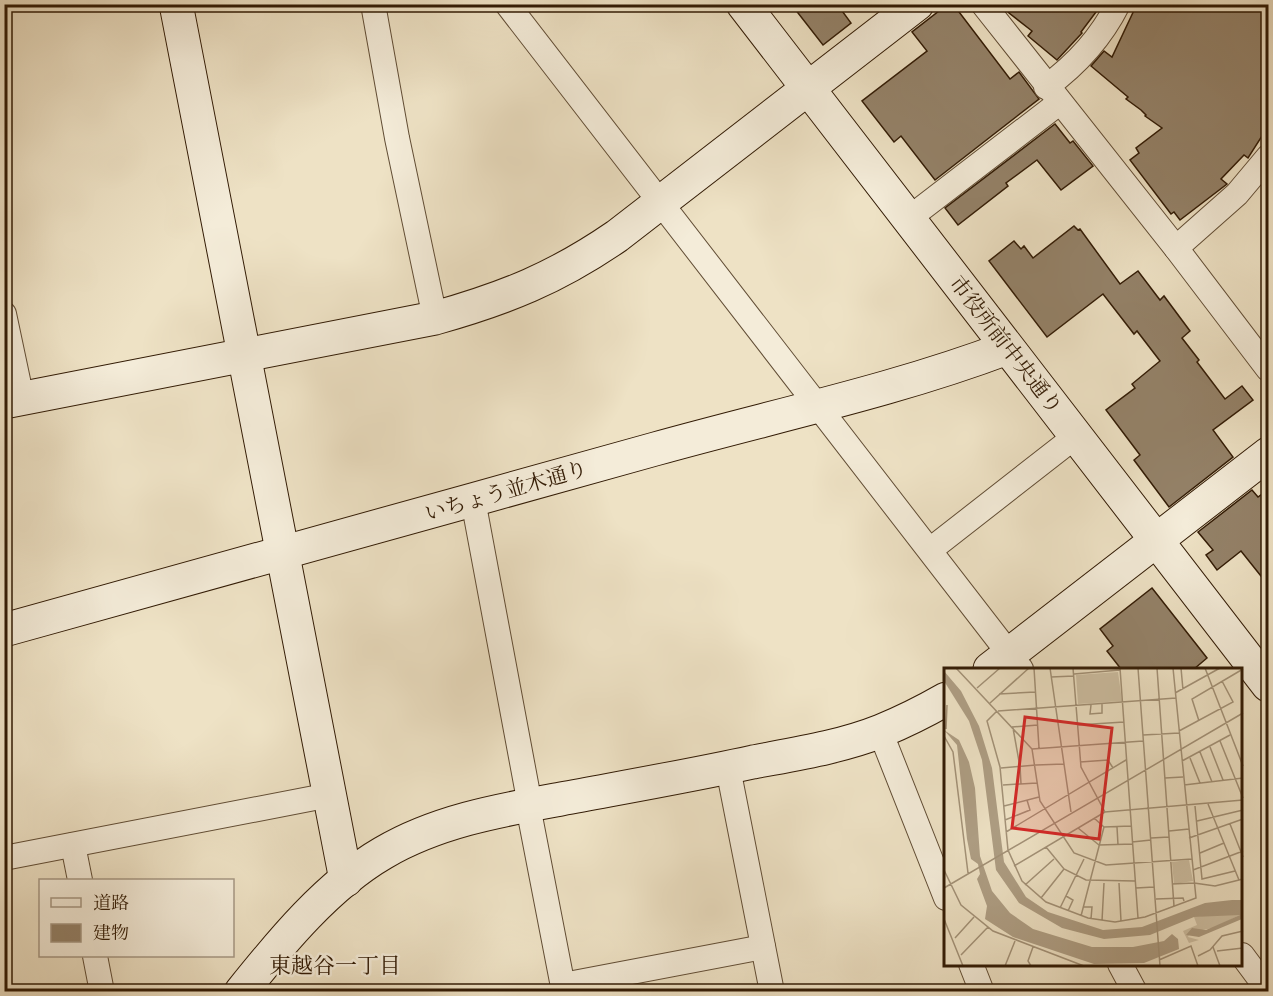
<svg xmlns="http://www.w3.org/2000/svg" width="1273" height="996" font-family="Alegreya,'Noto Serif JP',serif">
<rect width="100%" height="100%" fill="#eee2c5"/>
<filter id="stains"><feTurbulence type="fractalNoise" baseFrequency=".00333" numOctaves="4"/><feColorMatrix values="0 0 0 0 .2 0 0 0 0 .09 0 0 0 0 .02 0 0 0 .5 -.17"/></filter>
<radialGradient id="worn" r=".72"><stop offset=".6" stop-color="#630" stop-opacity="0"/><stop offset="1" stop-color="#630" stop-opacity=".3"/></radialGradient>
<g fill="#948269" stroke="#321b05" stroke-width="1.5">
<polygon points="791,4 837,4 851,23 823,45"/>
<polygon points="948,4 953,4 1010,79 1019,72 1039,99 935,180 901,136 894,142 862,101 927,51 912,32"/>
<polygon points="1002,4 1102,4 1081,32 1082,33 1057,60 1028,36 1032,31 1009,13"/>
<polygon points="1137,4 1269,4 1269,125 1248,158 1244,155 1221,179 1227,184 1180,220 1174,212 1171,214 1130,160 1139,153 1136,148 1162,128 1145,116 1146,115 1141,110 1126,99 1128,97 1091,66 1104,51 1112,57"/>
<polygon points="1055,124 1070,143 1073,141 1093,166 1061,190 1037,160 1006,183 1008,186 958,225 945,208"/>
<polygon points="1074,226 1078,230 1080,229 1120,284 1138,271 1160,300 1164,296 1190,331 1182,338 1199,360 1197,362 1225,399 1242,386 1253,400 1213,430 1233,457 1169,507 1134,460 1140,455 1106,410 1135,388 1132,384 1160,361 1137,331 1134,334 1103,294 1047,337 989,261 1014,241 1021,249 1024,246 1033,258"/>
<polygon points="1269,489 1269,586 1241,551 1217,570 1206,555 1213,550 1198,532 1252,490 1258,497"/>
<polygon points="1152,588 1207,658 1194,669 1121,669 1107,651 1113,646 1100,629"/>
</g>
<g fill="none" stroke-linecap="round" stroke-linejoin="round">
<g stroke="#614d35" stroke-width="26">
<g id="street">
<polyline points="373,4 397,138 435,318"/>
<polyline points="507,4 1021,669"/>
<polyline points="983,4 1176,248 1268,369"/>
<path d="M1046,87C1076,65 1101,38 1118,4"/>
<polyline points="908,219 1059,103"/>
<polyline points="1176,248 1237,194 1268,157"/>
<polyline points="4,314 22,399"/>
<polyline points="473,500 530,805"/>
<polyline points="930,550 1076,436"/>
<polyline points="880,731 946,898"/>
<polyline points="728,768 772,992"/>
<polyline points="528,806 564,992"/>
<polyline points="73,845 80,880"/>
<polyline points="4,858 330,795"/>
<polyline points="1242,955 1268,990"/>
<polyline points="95,956 102,992"/>
<polyline points="971,964 982,992"/>
<polyline points="1120,964 1135,992"/>
<polyline points="563,985 763,947"/>
</g>
</g>
<g stroke="#321b05" stroke-width="35">
<g id="secondary">
<polyline points="176,4 346,880"/>
<polyline points="743,4 1268,685"/>
<path d="M4,402L435,318C506,298 556,278 617,236L917,4"/>
<path d="M4,630C222,571 438,509 655,449C773,416 893,391 1007,348"/>
<polyline points="990,669 1268,454"/>
<path d="M241,992C281,942 328,885 383,853C437,821 501,810 561,799C625,787 689,776 753,762C795,754 841,747 881,731C903,722 925,711 946,699"/>
</g>
</g>
<use href="#street" stroke="#f4ecd9" stroke-width="24"/>
<use href="#secondary" stroke="#f4ecd9" stroke-width="33"/>
</g>
<g text-anchor="middle" stroke-width="5" stroke-linejoin="round" paint-order="stroke">
<g font-size="21" fill="#321b05" stroke="#f4ecd9">
<text transform="translate(1006 345) rotate(52)" y="7">市役所前中央通り</text>
<text transform="translate(506 491) rotate(-16)" y="7">いちょう並木通り</text>
</g>
<g font-size="22" fill="#321b05" stroke="#f4ecd9">
<text x="335" y="973">東越谷一丁目</text>
</g>
</g>
<g transform="translate(944 668)">
<rect width="298" height="298" fill="#eee2c5"/>
<path d="M174,4L178,33L134,36L132,7ZM245,192L249,213L230,216L228,194ZM275,246L296,247L269,260L246,264L244,269L255,272L245,275L239,263L253,257L250,249Z" fill="#cec0a4"/>
<path d="M0,3L17,23L35,58L48,100L60,194L82,229L104,244L159,262L198,259L261,235L288,232H298V251L255,269L242,267L248,260L262,262L296,247L250,249L206,267L160,271L118,260L75,235L52,202L38,92L25,53L0,13ZM0,62L15,72L25,94L31,120L36,188L48,223L66,245L89,261L148,279H189L220,273L228,266L234,271L235,281L200,295L150,296L69,269L41,251L43,238L33,211L36,206L34,196L27,191L23,171L13,77Z" fill="#ae9e84"/>
<path fill="none" stroke="#a39278" stroke-width="1.5" d="M12,0L88,81L96,133L130,185L162,197L248,191M90,0L95,80M106,0L127,144M129,0L137,99L161,144L299,132M176,0L194,250M194,0L216,298M213,0L230,238M237,0L239,22M261,0L299,98M130,6L176,2M107,9L130,8M33,20L56,0M231,25L276,0M55,26L91,24M46,35L85,0M147,37L146,46L158,45V36M53,43L43,53L56,99L64,182L78,213L102,234L144,250L171,254L201,249L252,230L229,0M54,43L232,30M255,53L248,31L299,1M133,57L180,54M68,59L94,57M69,60L76,99M2,61L3,37M235,63L289,34L278,13M199,67L235,65M0,68L9,84L24,205M276,73L299,130M266,79L279,112M88,81L199,73M256,84L268,114M246,90L256,115M238,93L286,67M136,94L164,92L169,100M92,97L120,96M76,98L77,116M57,100L92,97M221,110L239,109M59,117L93,115M240,117L299,110M264,136L295,212M60,138L95,129M251,138L258,211L291,203M150,150L160,159L187,158M61,152L86,142L83,132M253,153L299,142M286,156L299,189M173,159L174,177M134,160L155,177M225,163L245,161M62,164L182,92M207,170L225,169M245,170L299,151M188,174L207,172M155,177L189,176M102,179L120,201L142,212L191,213M256,185L280,175M70,198L161,144M0,202L17,237L49,263L140,298M249,202L299,183M175,215L177,253M250,215L271,218L299,211M228,216L250,215M81,217L110,191M0,220L299,45M192,220L210,219M122,228L129,232L124,243M97,230L120,201M212,231L239,230L240,233M139,239H148L147,251M116,240L140,191M137,248L160,159M0,251L19,298M158,253L160,215M11,270L30,249M269,279L276,298M273,283L299,280M17,287L44,259M254,288L266,282L278,268L299,263M215,292L247,278L254,298M61,298L71,273M87,298L84,293L89,279"/>
<path fill="#d62828" fill-opacity="0.15" stroke="#d62828" stroke-width="3" d="M81,49L168,60L155,171L68,160Z"/>
<rect width="298" height="298" fill="none" stroke="#321b05" stroke-width="3"/>
</g>
<rect width="1273" height="996" fill="none" stroke="#eee2c5" stroke-width="24"/>
<rect x="6" y="6" width="1261" height="984" fill="none" stroke="#321b05" stroke-width="3"/>
<rect x="12" y="12" width="1249" height="972" fill="none" stroke="#321b05" stroke-width="1.5"/>
<rect x="39" y="879" width="195" height="78" fill="#f4ecd9" stroke="#a69884" stroke-width="1.5"/>
<rect x="51" y="898" width="30" height="9" fill="#f4ecd9" stroke="#a69884" stroke-width="1.5"/>
<text x="93" y="909" font-size="18" fill="#321b05">道路</text>
<rect x="51" y="924" width="30" height="18" fill="#948269" stroke="#a69884" stroke-width="1.5"/>
<text x="93" y="939" font-size="18" fill="#321b05">建物</text>
<rect width="100%" height="100%" filter="url(#stains)"/>
<rect width="100%" height="100%" fill="url(#worn)"/>
</svg>
